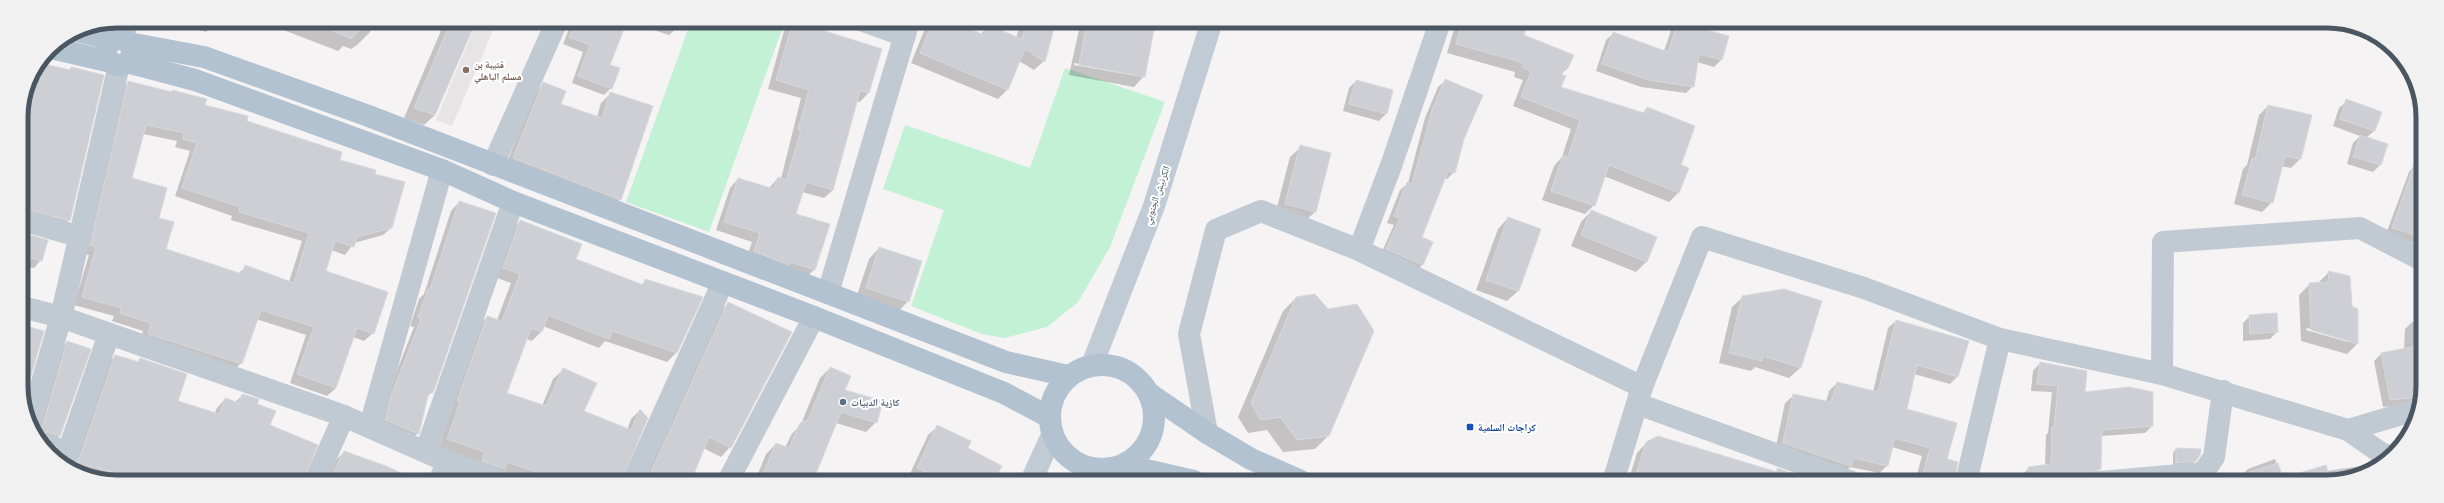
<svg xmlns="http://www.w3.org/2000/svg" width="2444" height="503" font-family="'DM Sans','Noto Naskh Arabic',sans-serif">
<rect width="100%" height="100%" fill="#f5f3f3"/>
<polygon fill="#e6e4e5" points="477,21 497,21 452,126 436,120"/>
<g fill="#c3f1d5">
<polygon points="691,21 785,21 709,232 626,202"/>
<polygon points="1065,68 1165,102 1110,247 1078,302 1047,327 1004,338 982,334 911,306 944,210 883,189 905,125 1030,168"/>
</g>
<g fill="#0003" fill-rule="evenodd">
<polygon points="173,21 217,21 206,32"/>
<polygon points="260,21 374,21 370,32 357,45 351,49 343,46 338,51"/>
<polygon points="445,21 475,21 435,115 424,125 404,118"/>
<polygon points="572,21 679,21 677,28 669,35 626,21 609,65 611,88 604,95 572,83 583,52 563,44"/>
<polygon points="931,21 947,21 980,35 988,26 1016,38 1021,21 1055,21 1044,61 1034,70 1019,61 1008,89 998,99 911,63 926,26"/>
<path d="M1081,21H1154L1144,76L1134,87L1069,75ZM1074,63L1137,74V76L1074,65Z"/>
<polygon points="1368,21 1413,22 1407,27"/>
<polygon points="793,22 827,31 826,34 880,50 868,93 860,102 856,101 833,190 824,198 802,192 795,214 814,270 805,278 746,260 752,242 716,230 730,188 738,179 769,188 778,178 781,179 801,98 768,89 784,31"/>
<polygon points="1456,22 1527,22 1523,36 1568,68 1560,75 1560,88 1642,114 1647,108 1679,165 1679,192 1669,202 1604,176 1594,205 1585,214 1542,200 1554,166 1562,157 1571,129 1513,106 1523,80 1514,77 1515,72 1447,53"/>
<polygon points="1551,22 1564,22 1560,25"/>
<polygon points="1678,22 1721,60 1714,67 1697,62 1693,86 1686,93 1641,87 1596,71 1606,40 1614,33 1664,51 1671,30"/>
<polygon points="39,64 103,76 69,220 62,228 22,217 21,117"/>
<polygon points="1446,80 1463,138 1454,172 1447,179 1444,178 1421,238 1422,265 1415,272 1380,256 1394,225 1387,223 1400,190 1408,183 1425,118 1438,87"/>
<polygon points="1356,81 1386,114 1379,121 1343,111 1349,88"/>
<path d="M129,82L171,93L172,91L373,175L392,227L383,235L354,243L345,255L331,250L325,272L373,333L364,341L353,337L336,388L327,396L290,383L306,335L256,319L241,363L233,371L140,342L143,331L112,321L114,316L74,305L89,255L83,253L120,90ZM143,134L177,141L175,147L190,151L175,196L232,216L231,220L302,241L289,282L246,266L238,274L164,250L157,219L131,179Z"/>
<polygon points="544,83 560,105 597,117 601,103 611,93 620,199 611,208 505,168 534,93"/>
<polygon points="2347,101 2380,113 2374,131 2366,138 2386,144 2380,165 2373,172 2347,164 2353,143 2360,136 2333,126 2339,108"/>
<polygon points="2268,106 2300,159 2291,168 2281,166 2272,202 2262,212 2234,204 2243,169 2247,165 2259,115"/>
<polygon points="1301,147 1315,212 1304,222 1275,215 1290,157"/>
<polygon points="2415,165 2421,167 2422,249 2419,248 2420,245 2386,234 2409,172"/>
<polygon points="459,202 432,392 426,398 418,433 409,442 377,429 383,406 414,327 410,326 419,299 424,294 451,211"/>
<polygon points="1591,211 1646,262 1636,272 1571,246 1581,222"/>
<polygon points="1508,218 1539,229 1518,291 1507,301 1476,290 1498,229"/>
<polygon points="520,221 575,259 641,285 646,280 676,353 667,362 605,341 599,348 543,326 541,332 532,341 526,339 506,393 542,406 553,379 563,370 583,412 627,430 631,419 640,410 620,476 621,481 527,481 439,448 478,326 487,317 497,320 511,283 495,277 511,231"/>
<polygon points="22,233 46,241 41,260 34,268 27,267 22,274"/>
<polygon points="879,248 908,301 898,312 856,298 869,259"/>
<path d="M2329,272L2351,307L2357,310V344L2347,354L2301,341L2299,295L2310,284L2318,283ZM2307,328L2348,340V342L2306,330Z"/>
<polygon points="1743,297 1821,302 1800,368 1789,378 1755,367 1751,371 1719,363 1732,307"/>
<polygon points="1296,298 1328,436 1315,449 1283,452 1267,430 1248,433 1238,417 1283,311"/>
<polygon points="728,303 730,447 721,457 703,448 690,481 642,481 719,313"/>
<polygon points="2250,316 2277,332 2270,339 2243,341 2243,323"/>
<polygon points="1896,321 1958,376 1950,384 1914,374 1905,409 1946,460 1954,482 1915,482 1922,456 1892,447 1887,466 1879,473 1850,467 1842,475 1775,451 1785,403 1793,396 1826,402 1829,391 1837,383 1873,392 1888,328"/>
<polygon points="2412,322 2422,322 2420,404 2383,407 2374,361 2381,354 2404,350 2405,329"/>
<polygon points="67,342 59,436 51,444 43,442 36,429 59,350"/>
<polygon points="115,356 137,363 140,359 177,401 214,414 217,408 225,399 234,403 243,395 256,404 269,425 316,445 302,481 105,481 75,472 65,465 73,463 107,365"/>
<polygon points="2040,363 2084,393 2152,426 2145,433 2101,436 2100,469 2085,482 2022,482 2022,475 2029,468 2045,466 2046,435 2048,433 2052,392 2031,391 2033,371"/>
<polygon points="830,368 844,391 876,422 866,432 836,423 812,481 755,481 766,454 776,444 785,448 791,435 801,424 820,378"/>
<polygon points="938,426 967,449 1001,466 993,481 916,481 908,478 928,435"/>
<polygon points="1646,443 1775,472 1778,469 1812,482 1628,482 1637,453"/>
<polygon points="2176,449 2195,460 2192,464 2173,466 2173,453"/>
<polygon points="344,452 409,478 409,481 325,481 336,460"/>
<polygon points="2275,459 2282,478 2326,466 2327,471 2374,464 2377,466 2364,475 2333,482 2222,482 2241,476 2248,469"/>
</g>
<g fill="#cdcfd5" stroke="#d7d9de" fill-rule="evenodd">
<polygon points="310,21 366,21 352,39"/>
<polygon points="451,21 476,21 435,115 414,108"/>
<polygon points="576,21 627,21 610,65 620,68 612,89 578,76 590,45 569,37"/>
<polygon points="793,21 882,49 869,93 860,91 833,190 806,182 796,214 830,224 815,270 791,262 789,265 754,251 760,233 724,222 738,178 774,189 778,177 786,180 801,131 798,130 809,90 776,80"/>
<polygon points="933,21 950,21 984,35 988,25 1022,39 1027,21 1056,21 1045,62 1025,49 1008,90 920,53"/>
<polygon points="1087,21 1143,21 1155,24 1145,77 1079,65"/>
<polygon points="1462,22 1528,22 1524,35 1574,55 1568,68 1564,68 1562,75 1566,76 1561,87 1644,113 1647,107 1695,126 1681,165 1689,168 1679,193 1609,165 1595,206 1551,191 1563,155 1568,157 1580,120 1521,97 1531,71 1522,67 1524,63 1456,44"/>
<polygon points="1678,22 1729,36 1722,60 1699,54 1694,87 1649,80 1602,64 1613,32 1668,52"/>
<polygon points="40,63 70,70 71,67 104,75 70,221 22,208 21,161 26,144 21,143 21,117 28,80"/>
<polygon points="1445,79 1483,95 1464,139 1455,173 1448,171 1422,237 1433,242 1423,265 1386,249 1400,218 1394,216 1407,182 1412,184 1432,110"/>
<polygon points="1356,80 1393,90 1387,114 1349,104"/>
<path d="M128,81L172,92V90L207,99L205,105L248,116L247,121L342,152L340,160L376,170L375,174L405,182L392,228L357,237L354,247L335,241L326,271L388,292L374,334L357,328L336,388L297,374L314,327L261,310L242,364L148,334L151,323L120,313L121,308L82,297L96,247L90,245ZM146,125L184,133L183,139L197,143L182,188L240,207L239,212L309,233L294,283L245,265L242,274L166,249L174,222L159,218L167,188L132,178Z"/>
<polygon points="543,82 566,91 561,104 602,118 610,92 653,106 621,200 513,158"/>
<polygon points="2346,99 2382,112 2375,131 2340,119"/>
<polygon points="2268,105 2312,115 2301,159 2285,156 2273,203 2242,195 2252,159 2255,160"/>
<polygon points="2360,135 2388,144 2381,165 2353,157"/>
<polygon points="1300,145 1331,153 1316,212 1285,204"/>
<polygon points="2418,154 2421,155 2422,237 2392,228"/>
<polygon points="459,201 496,213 433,393 429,391 419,434 385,420 391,396 421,319 418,317 428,289 430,290"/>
<polygon points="1591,210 1657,237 1647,262 1581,235"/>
<polygon points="1508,217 1541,229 1519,291 1486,280"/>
<polygon points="520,220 582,244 576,259 643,285 645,279 703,297 677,353 612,331 609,339 548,315 542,332 531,328 507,393 546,406 563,368 597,383 584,411 631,430 640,409 648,418 621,481 563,481 507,462 505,469 482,461 485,452 447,439 460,402 457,401 487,316 502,321 520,274 503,268"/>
<polygon points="23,233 48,240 42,261 22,256"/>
<polygon points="879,247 922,261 909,302 866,288"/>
<polygon points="2328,271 2350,276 2352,306 2358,309 2358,344 2311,330 2309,283 2329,282"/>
<polygon points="1784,289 1822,301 1801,368 1763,356 1762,361 1729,353 1742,296"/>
<polygon points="1315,294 1328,309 1357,304 1374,331 1329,436 1297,440 1280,417 1261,420 1251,403 1296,297"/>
<polygon points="728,302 792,332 731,448 709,437 691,481 647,481"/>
<polygon points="2277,313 2278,332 2250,334 2249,315"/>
<polygon points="1896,320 1969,341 1958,377 1917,365 1907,409 1957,423 1947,459 1958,462 1954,482 1921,482 1930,448 1895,438 1888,466 1853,458 1851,466 1783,443 1793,394 1831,402 1837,382 1878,392"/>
<polygon points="22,325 44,331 23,403 23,390"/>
<polygon points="67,341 91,349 60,436 48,432 38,433 37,431 43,424"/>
<polygon points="2422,345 2422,397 2390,400 2381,353"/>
<polygon points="115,355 139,362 140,358 187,374 178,401 219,414 225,398 239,403 242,394 259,399 257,404 276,411 270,425 318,445 303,481 109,481 112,472 75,462 80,456"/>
<polygon points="2040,362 2087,371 2085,392 2129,387 2153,392 2153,426 2102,430 2101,469 2093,472 2088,481 2030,482 2028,467 2051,464 2052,427 2054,427 2058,386 2037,384"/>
<polygon points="830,367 851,376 845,390 883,401 877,423 841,412 813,481 760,481 776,443 789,448 800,423 808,420"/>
<polygon points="937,425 971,441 968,448 1002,466 994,481 945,481 917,468"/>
<polygon points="1658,436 1777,472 1777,468 1808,479 1807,482 1634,482 1646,442"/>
<polygon points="2176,448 2201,449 2200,455 2196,461 2176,463"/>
<polygon points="344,451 386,466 418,481 329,481"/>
<polygon points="2278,463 2283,478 2326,465 2331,482 2230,482 2230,478"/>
</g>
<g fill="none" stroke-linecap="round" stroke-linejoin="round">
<g stroke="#c1cad2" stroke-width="22">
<polyline points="863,21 905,36"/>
<polyline points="123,39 127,21"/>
<polyline points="493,165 557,21"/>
<polyline points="22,220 81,237"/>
<polyline points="1359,250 1392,163 1440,22"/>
<polyline points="828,293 909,21"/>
<polyline points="22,307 61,317 344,416 448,462 502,481"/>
<polyline points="2162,374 2163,242 2360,228 2422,260"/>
<polyline points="1638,404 1852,482"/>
<polyline points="31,420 61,317 119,65"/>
<polyline points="370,426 442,170"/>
<polyline points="2348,430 2381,453 2391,457"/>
<polyline points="1207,433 1189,334 1216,230 1261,211 1359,250 1642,387"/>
<polyline points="44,444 68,452 109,334"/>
<polyline points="426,451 513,202"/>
<polyline points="315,481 344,416"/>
<polyline points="439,481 448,462"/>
<polyline points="633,481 723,282"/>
<polyline points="728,481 814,317"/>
<polyline points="1613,482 1642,387 1702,237 1864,288 2000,339 2162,374 2348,430 2419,409"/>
<polyline points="1966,482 2000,339"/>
<polyline points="2100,482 2203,473"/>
<polyline points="2200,482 2203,473 2214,457 2223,391"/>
</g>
<g stroke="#c1cbd6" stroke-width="22">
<polyline points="1092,365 1154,206 1212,21"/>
<polyline points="1031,481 1052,435"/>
</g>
<g stroke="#b3c2d1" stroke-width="22">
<polyline points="77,31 115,40"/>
<circle cx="119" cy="52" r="13"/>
<polyline points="129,43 204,57 366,115 1006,362 1068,376"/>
<polyline points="51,48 111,62"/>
<polyline points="127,62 195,80 442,170 513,202 814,317 1004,393 1049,417"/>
<circle cx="1102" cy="417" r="52"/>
<polyline points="1150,394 1207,433 1251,459 1301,481"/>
<polyline points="1124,465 1194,481"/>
</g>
</g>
<circle fill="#8d6e63" stroke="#fff" stroke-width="1.5" cx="466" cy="70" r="4"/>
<circle fill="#5c6f8a" stroke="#fff" stroke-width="1.5" cx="843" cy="402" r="4"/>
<rect fill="#1a4fb4" stroke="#fff" stroke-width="1.5" x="1466" y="423" width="8" height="8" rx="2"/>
<g text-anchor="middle" stroke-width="4" stroke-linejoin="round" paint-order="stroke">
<g font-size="10" font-weight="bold" fill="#785e54" stroke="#fff" text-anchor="start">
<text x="474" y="68">قتيبة بن<tspan x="474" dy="12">مسلم الباهلي</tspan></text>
</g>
<g font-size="10" fill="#4a5661" stroke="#fff">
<text transform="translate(1156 195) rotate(-71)" y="4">الكرنيش الجنوبي</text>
</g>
<g font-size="10" font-weight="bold" fill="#4e5e75" stroke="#fff" text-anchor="start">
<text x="851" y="406">كازية الدبيات</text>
</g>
<g font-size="10" font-weight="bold" fill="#164399" stroke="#fff" text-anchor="start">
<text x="1478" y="431">كراجات السلمية</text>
</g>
</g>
<path d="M0 0H2444V503H0ZM117 28H2327A89 89 0 0 1 2416 117V386A89 89 0 0 1 2327 475H117A89 89 0 0 1 28 386V117A89 89 0 0 1 117 28Z" fill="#f1f1f2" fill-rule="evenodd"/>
<path fill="none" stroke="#4a5661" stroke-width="5" d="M117 28H2327A89 89 0 0 1 2416 117V386A89 89 0 0 1 2327 475H117A89 89 0 0 1 28 386V117A89 89 0 0 1 117 28Z"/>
</svg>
